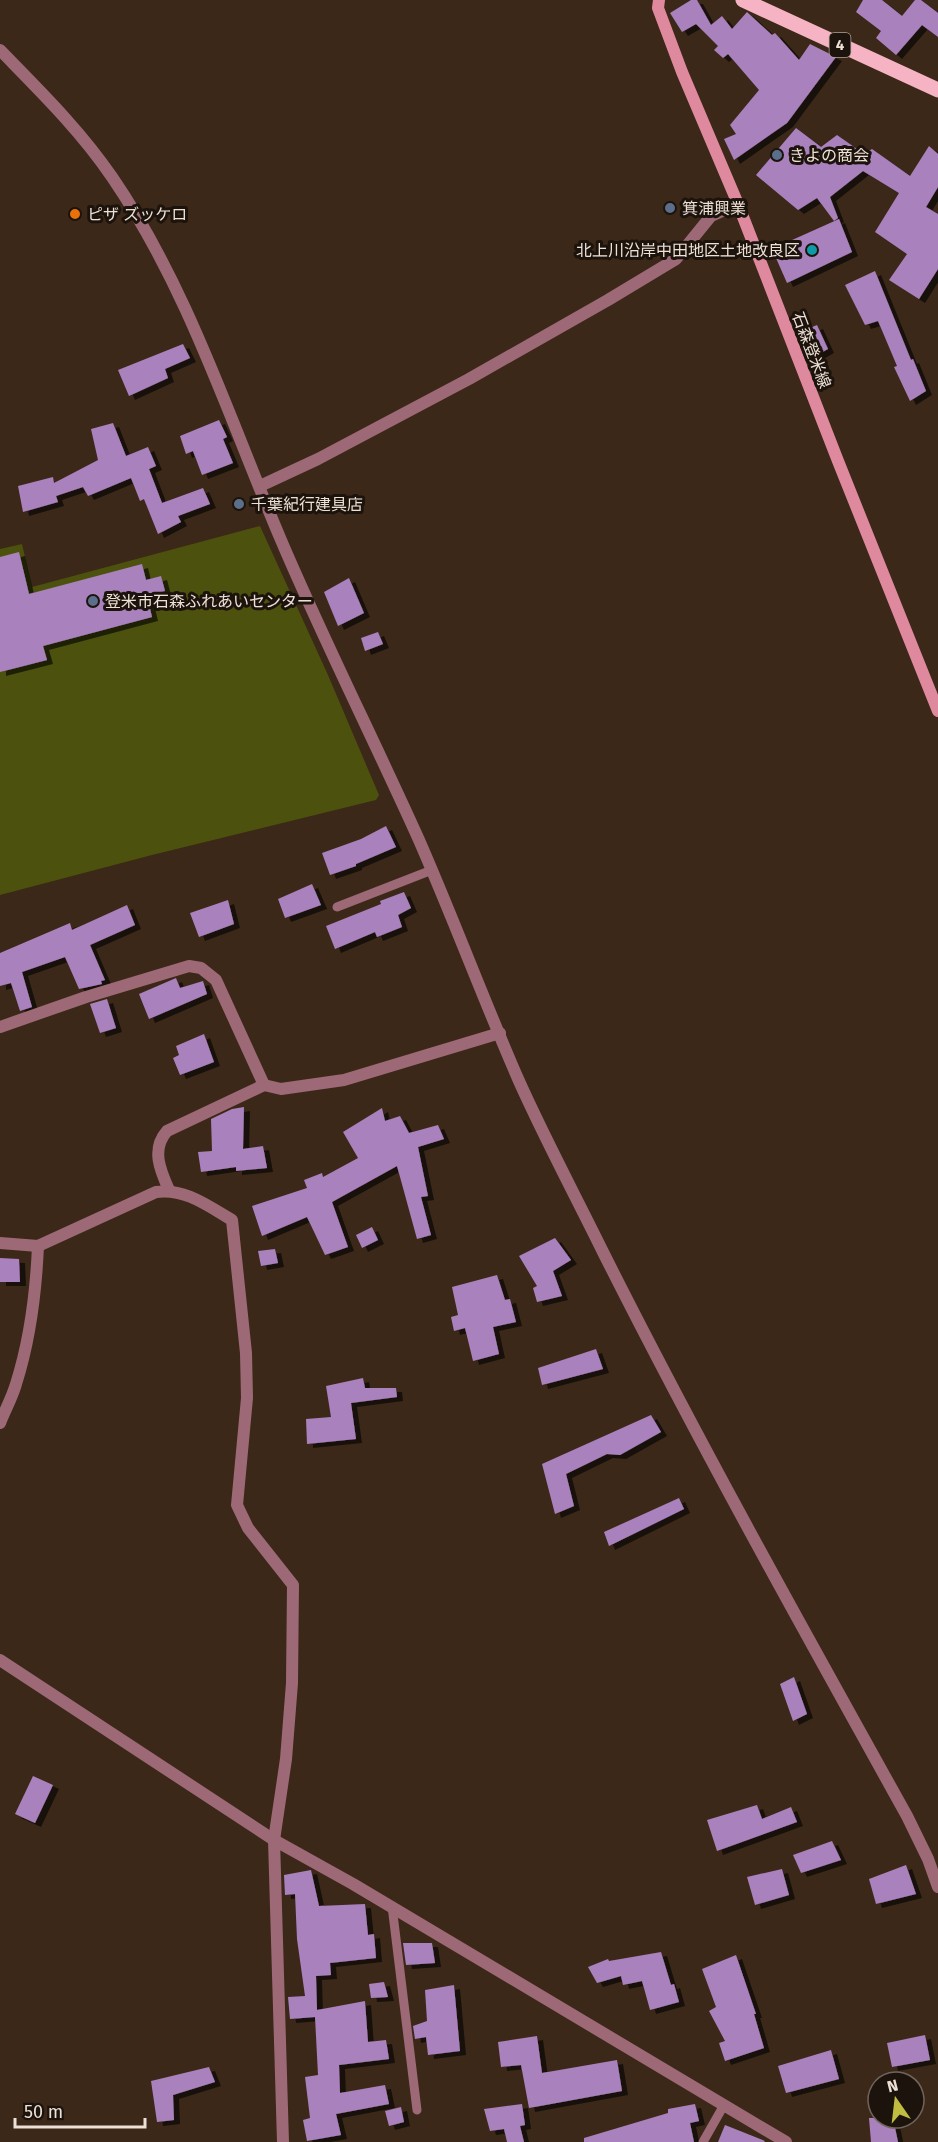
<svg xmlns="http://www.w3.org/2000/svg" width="938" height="2142" font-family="'Fira Sans','Noto Sans JP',sans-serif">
<defs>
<filter id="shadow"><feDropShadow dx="6" dy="4" stdDeviation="0" flood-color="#0009"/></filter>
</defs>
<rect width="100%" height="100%" fill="#3b2818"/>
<polygon fill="#4c510e" points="260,526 328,675 379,795 376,800 152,855 0,895 0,549 22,544 32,587"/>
<g fill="#a981bd" filter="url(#shadow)">
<polygon points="691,0 697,0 711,25 722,16 732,29 747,12 748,13 772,35 775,33 799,60 810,44 836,57 787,123 734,160 724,139 736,134 730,125 759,90 728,54 723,58 714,50 718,46 696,24 682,32 670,13"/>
<polygon points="863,0 882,0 902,16 915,0 921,0 938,13 938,37 922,25 896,55 876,38 881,31 856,12"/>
<polygon points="796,128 821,147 837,135 864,154 872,149 910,176 929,146 938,154 938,187 926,207 938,214 938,269 919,299 889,280 907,254 875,232 899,193 863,171 830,197 838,218 834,221 817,198 798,210 756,175"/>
<polygon points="839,219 852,252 787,283 772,249"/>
<polygon points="875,271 911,360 913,359 926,391 910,401 894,367 897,366 878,321 865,325 845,285"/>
<polygon points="817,325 828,349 810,359 800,332"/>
<polygon points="183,344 190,358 165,369 168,378 129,396 118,370"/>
<polygon points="219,420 227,437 223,439 233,463 202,475 193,451 186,454 180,436"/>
<polygon points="113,423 126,456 148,447 156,466 149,469 162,503 203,488 210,504 178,516 181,522 158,534 144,499 140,501 131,478 88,496 83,487 56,496 58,502 23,512 18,486 53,477 54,483 98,460 91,429"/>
<polygon points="19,552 29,594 142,564 146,580 161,576 165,591 147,596 152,617 43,646 47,660 0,672 0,557"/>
<polygon points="349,578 364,613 338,626 324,592"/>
<polygon points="378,632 383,644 365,651 361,638"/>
<polygon points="386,826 396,847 356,864 356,866 330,875 322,853 361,839"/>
<polygon points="312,884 321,905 285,918 278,899"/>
<polygon points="404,892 411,908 398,915 402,927 377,937 375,932 335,949 326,926 381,904 380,901"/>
<polygon points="228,900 234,924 199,937 190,913"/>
<polygon points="127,905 135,925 90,945 105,980 101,981 102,984 79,989 65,957 22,972 32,1007 20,1011 11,983 0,986 0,953 70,923 72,930"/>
<polygon points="176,978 180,988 203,981 207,994 149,1019 139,994"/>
<polygon points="107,999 116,1028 100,1033 90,1004"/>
<polygon points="204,1034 214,1062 180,1075 173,1058 179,1055 176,1046"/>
<polygon points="244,1107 243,1149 263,1146 267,1168 236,1171 236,1167 201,1172 198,1152 212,1151 211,1119 232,1109"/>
<polygon points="382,1108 385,1121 400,1116 409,1133 438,1125 444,1139 418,1147 428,1196 421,1197 431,1235 417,1239 397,1166 332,1202 348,1247 325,1255 307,1217 262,1236 252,1206 307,1188 304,1180 322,1173 323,1177 358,1158 343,1132"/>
<polygon points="372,1227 378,1240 362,1248 356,1235"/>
<polygon points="555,1238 571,1260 553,1271 562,1296 537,1302 533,1288 537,1286 519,1256"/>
<polygon points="275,1249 278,1263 261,1266 258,1251"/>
<polygon points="0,1258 19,1259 20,1282 0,1282"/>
<polygon points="497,1275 505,1300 510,1299 516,1322 493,1327 499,1354 473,1361 465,1328 454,1331 451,1317 458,1315 452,1287"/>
<polygon points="596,1349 603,1369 542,1385 538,1368"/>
<polygon points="363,1378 365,1388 396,1388 397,1397 351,1403 356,1439 307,1444 306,1419 331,1417 326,1386"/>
<polygon points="651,1415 661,1432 620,1455 607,1454 566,1474 574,1506 555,1514 542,1464"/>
<polygon points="679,1498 684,1509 609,1546 604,1532"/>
<polygon points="794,1677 807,1714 793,1721 780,1684"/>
<polygon points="33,1776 53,1785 35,1823 15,1814"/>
<polygon points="757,1805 762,1819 791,1807 797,1822 717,1851 707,1820"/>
<polygon points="832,1841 841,1860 801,1873 793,1855"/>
<polygon points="906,1865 916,1894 876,1904 869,1879"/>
<polygon points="782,1869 789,1895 755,1905 747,1877"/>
<polygon points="311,1870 319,1906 365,1904 368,1935 374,1934 376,1958 330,1963 331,1975 316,1976 317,2010 365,2001 368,2042 386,2040 389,2059 339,2065 340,2093 385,2085 389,2104 336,2114 341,2135 307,2141 303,2120 310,2118 305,2077 318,2075 315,2017 290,2019 288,1997 305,1996 297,1939 295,1894 285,1895 284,1875"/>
<polygon points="403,1943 432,1943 435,1963 406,1965"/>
<polygon points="661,1952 671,1985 674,1984 679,2002 650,2010 642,1981 623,1985 621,1976 597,1983 588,1967 608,1959 609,1961"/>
<polygon points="736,1955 756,2014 754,2014 764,2048 725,2061 719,2043 725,2041 709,2011 716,2007 702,1969"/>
<polygon points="384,1982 388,1997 371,1998 369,1984"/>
<polygon points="454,1985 460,2051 428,2055 426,2037 415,2039 413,2026 427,2021 425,1990"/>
<polygon points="925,2035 930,2060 892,2067 887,2043"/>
<polygon points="537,2036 542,2073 617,2060 622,2091 529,2108 521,2065 501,2067 498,2042"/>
<polygon points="831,2050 839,2079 786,2093 778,2066"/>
<polygon points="209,2067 215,2082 173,2095 174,2120 157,2122 151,2081"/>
<polygon points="522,2104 525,2125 520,2126 524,2142 507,2142 504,2129 490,2131 484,2109"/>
<polygon points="695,2104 699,2121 690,2123 694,2142 584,2142 584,2138 668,2113 668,2109"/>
<polygon points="401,2107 404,2122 389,2126 385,2111"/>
<polygon points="869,2118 893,2118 898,2142 871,2142"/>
<polygon points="725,2125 765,2141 764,2142 718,2142"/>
</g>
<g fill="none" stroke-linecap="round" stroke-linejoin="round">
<g stroke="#9e6976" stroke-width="9">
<polyline points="337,907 432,870"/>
<polyline points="392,1906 417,2110"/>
<polyline points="703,2142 724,2105"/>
</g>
<g stroke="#9e6976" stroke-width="12">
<polyline points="260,486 318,459 469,379 608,300 676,259 711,216 738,204"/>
<polyline points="0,1027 86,997 189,966 201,968 216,980 264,1085"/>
<path d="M169,1190C160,1170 151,1149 167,1131L264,1085L281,1089L344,1080L500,1033"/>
<path d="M0,1243L38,1246L156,1192C185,1188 208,1206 232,1220L246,1353L247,1398L237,1505L248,1528L293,1585L292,1683L286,1759L274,1840L283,2142"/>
<path d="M0,1423C5,1410 12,1398 16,1384C30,1340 36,1292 38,1246"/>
<polyline points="0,1660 274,1840 353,1884 786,2142"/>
</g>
<path stroke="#9e6976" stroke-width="12" d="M0,50C39,90 80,130 112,177C188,288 229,418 281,540C324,641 374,740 419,840C454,920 484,1001 519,1081C545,1139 575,1195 603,1252C699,1443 803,1629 907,1816L928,1859L938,1887"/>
<polyline stroke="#df899f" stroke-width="12" points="659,0 658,8 682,72 738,204 838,461 938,711"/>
<polyline stroke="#f6b3c3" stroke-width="15" points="743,0 938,90"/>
</g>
<g fill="#5c6f8a" stroke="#1c130c" stroke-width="2">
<circle cx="777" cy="155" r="6"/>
<circle cx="670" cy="208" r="6"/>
<circle cx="239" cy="504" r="6"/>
<circle cx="93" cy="601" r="6"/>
</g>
<circle fill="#e8710a" stroke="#1c130c" stroke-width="2" cx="75" cy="214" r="6"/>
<circle fill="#0f9aa8" stroke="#1c130c" stroke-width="2" cx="812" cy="250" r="6"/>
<g text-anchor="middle" stroke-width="6" stroke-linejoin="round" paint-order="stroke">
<rect fill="#1c130c" stroke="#aea299" stroke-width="1.5" x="829.5" y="33" width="21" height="24" rx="4.5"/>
<g font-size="15" font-weight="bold" fill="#ede0d6">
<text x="840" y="50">4</text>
</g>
<g font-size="16" fill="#ede0d6" stroke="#1c130c" text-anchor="start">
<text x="789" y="161">きよの商会</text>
<text x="682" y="214">箕浦興業</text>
<text x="87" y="220">ピザ ズッケロ</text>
<text x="800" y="256" text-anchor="end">北上川沿岸中田地区土地改良区</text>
<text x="251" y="510">千葉紀行建具店</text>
<text x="105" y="607">登米市石森ふれあいセンター</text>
</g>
<g font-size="16" fill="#ede0d6" stroke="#1c130c">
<text transform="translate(812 350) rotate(69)" y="6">石森登米線</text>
</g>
</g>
<g transform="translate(896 2100) rotate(346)"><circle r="28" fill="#1c130c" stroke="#70655d" stroke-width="1.5"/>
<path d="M0-4.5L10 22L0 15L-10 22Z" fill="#c0be41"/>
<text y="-9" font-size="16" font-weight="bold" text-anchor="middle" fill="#ede0d6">N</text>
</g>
<path d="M15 2118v9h130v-9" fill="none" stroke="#ede0d6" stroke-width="3"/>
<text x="24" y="2118" font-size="18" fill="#ede0d6" stroke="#1c130c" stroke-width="4.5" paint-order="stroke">50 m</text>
</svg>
